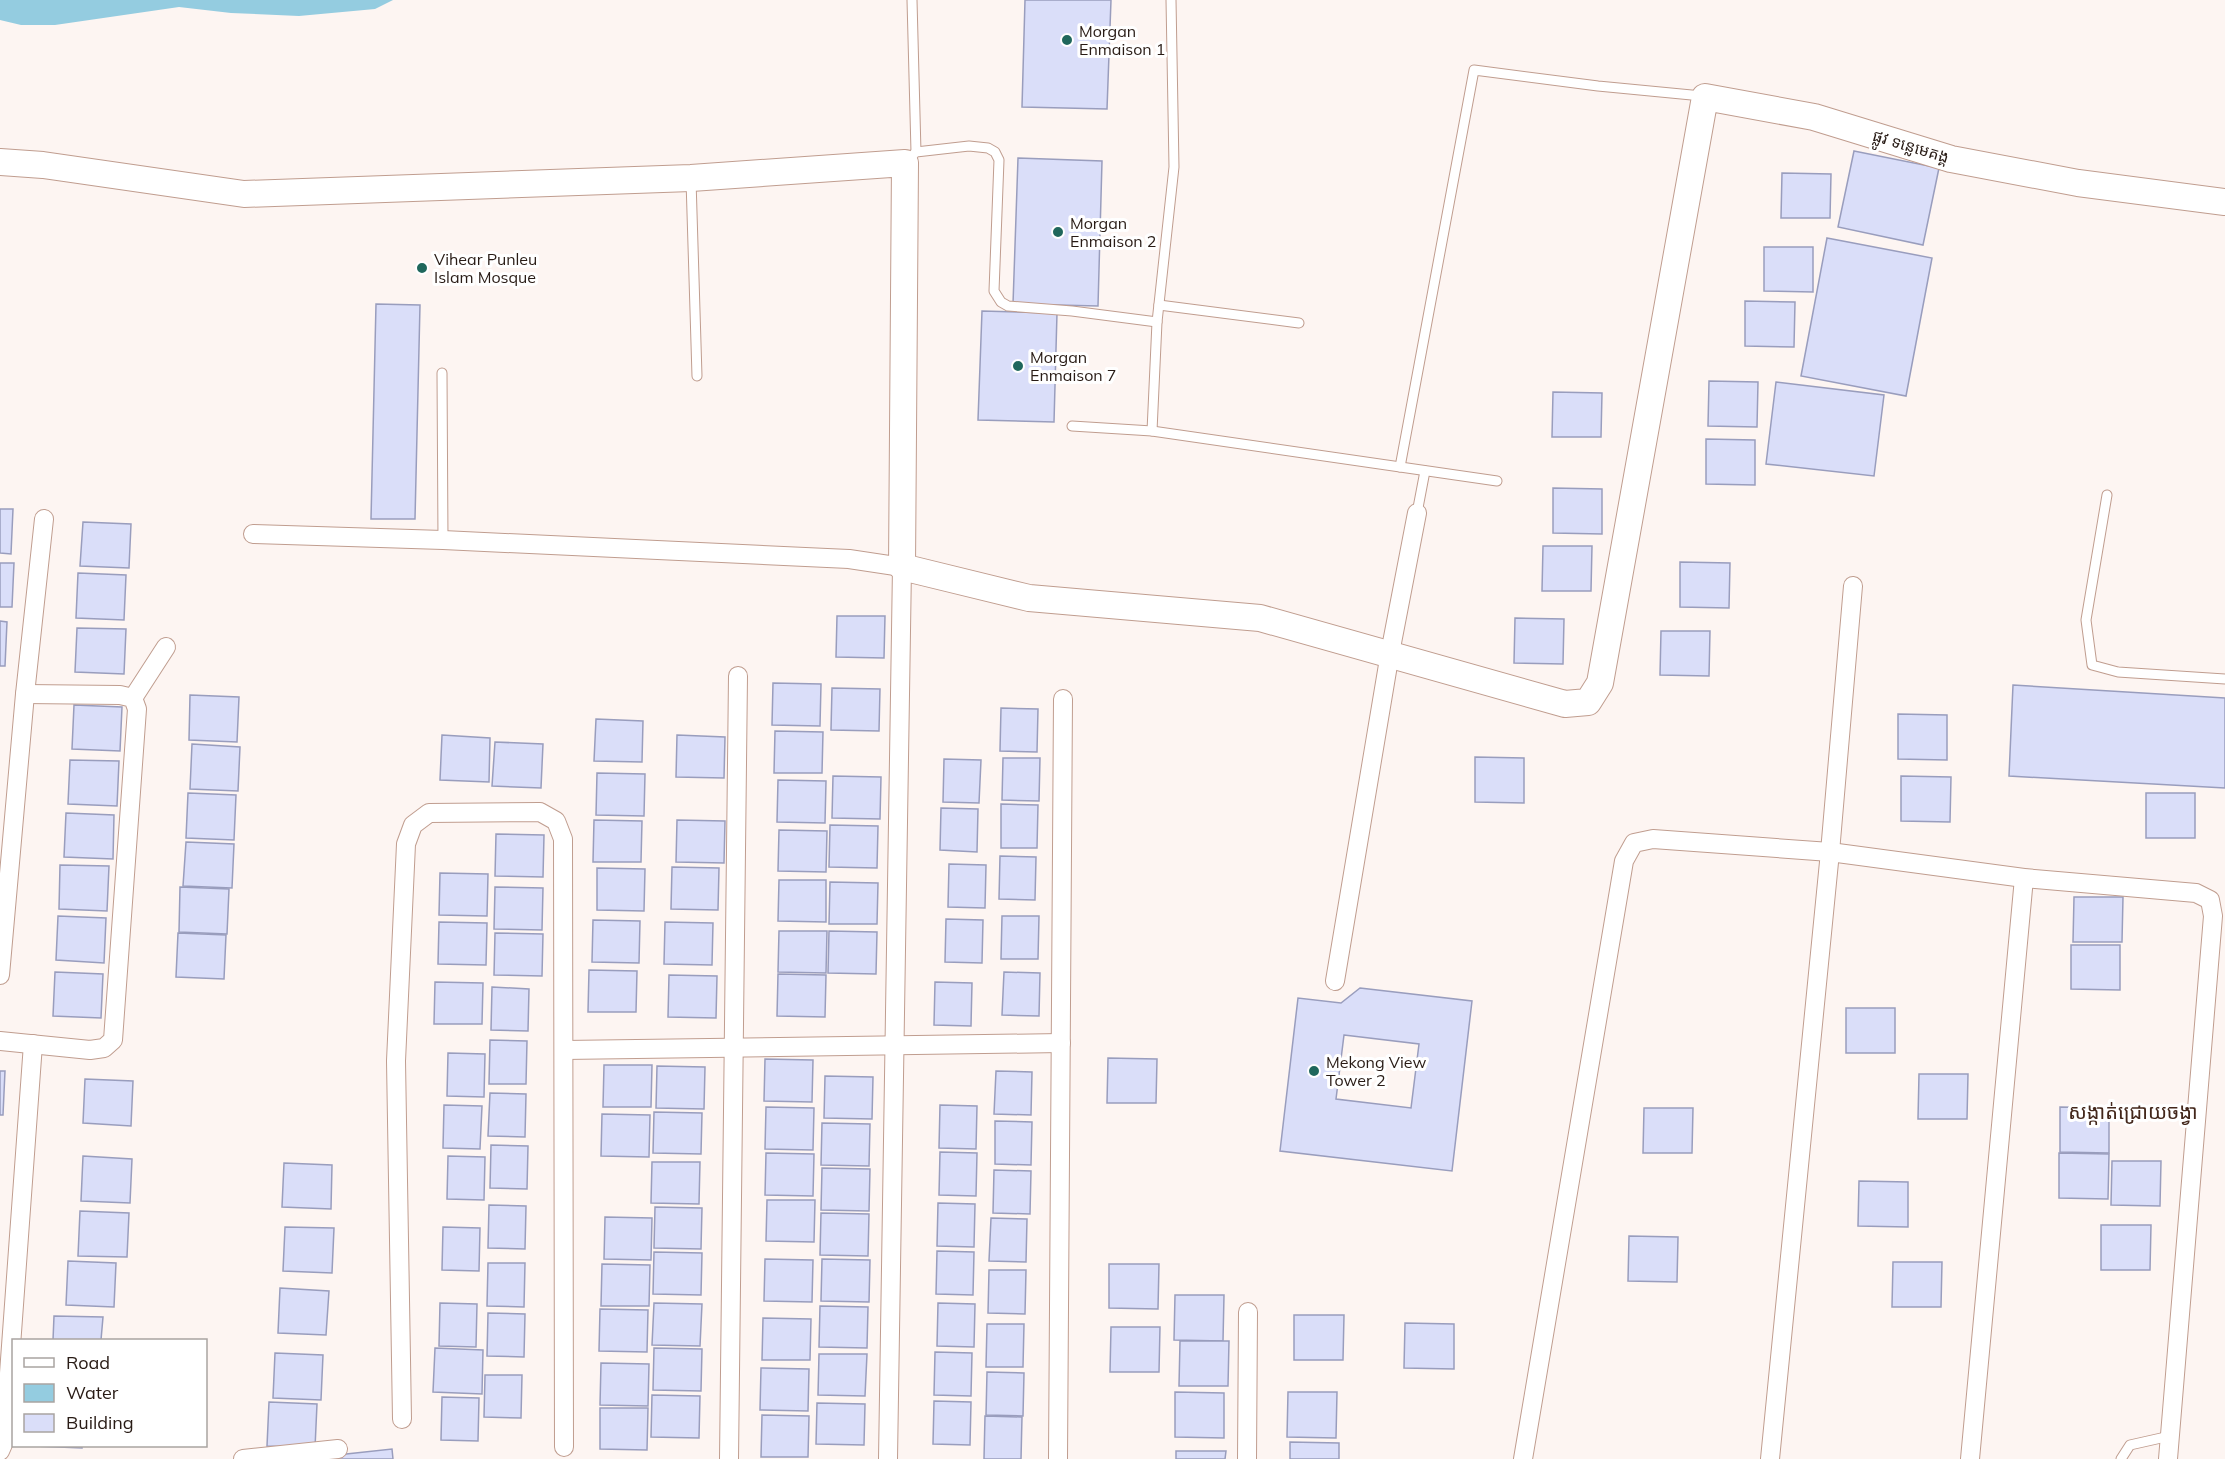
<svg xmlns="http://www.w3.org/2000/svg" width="2225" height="1459" font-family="Mulish,'Noto Sans Khmer',sans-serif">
<rect width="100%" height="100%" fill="#fdf5f2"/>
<polygon fill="#94cce0" points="0,0 393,0 375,9 299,16 231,13 179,7 55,25 21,25 0,20"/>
<g fill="#dadef9" stroke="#999dbd" stroke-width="1.5" fill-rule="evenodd">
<polygon points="1025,0 1111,0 1107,109 1022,107"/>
<polygon points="1854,151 1939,168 1923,245 1838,227"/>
<polygon points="1018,158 1102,161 1098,306 1013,304"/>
<polygon points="1782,173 1831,174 1830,218 1781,218"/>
<polygon points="1827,238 1932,258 1906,396 1801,376"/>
<polygon points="1764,247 1813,247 1813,292 1764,291"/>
<polygon points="1745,301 1795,302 1794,347 1745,346"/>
<polygon points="376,304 420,305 415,519 371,519"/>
<polygon points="982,311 1057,313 1054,422 978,420"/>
<polygon points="1709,381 1758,382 1757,427 1708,426"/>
<polygon points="1776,382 1884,395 1874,476 1766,464"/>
<polygon points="1553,392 1602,393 1601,437 1552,437"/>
<polygon points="1706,439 1755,440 1755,485 1706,484"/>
<polygon points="1553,488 1602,489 1602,534 1553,533"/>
<polygon points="0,509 13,509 11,554 0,553"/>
<polygon points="83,522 131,524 129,568 80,566"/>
<polygon points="1543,546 1592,546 1591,591 1542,591"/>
<polygon points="1680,562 1730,563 1729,608 1680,607"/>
<polygon points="0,563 14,563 12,607 0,607"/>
<polygon points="78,573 126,575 124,620 76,618"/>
<polygon points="837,616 885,616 884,658 836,657"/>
<polygon points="1515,618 1564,619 1563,664 1514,663"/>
<polygon points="0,621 7,622 5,666 0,666"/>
<polygon points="77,628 126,629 124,674 75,672"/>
<polygon points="1661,631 1710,631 1709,676 1660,675"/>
<polygon points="773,683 821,684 820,726 772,725"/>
<polygon points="2013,685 2225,698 2225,788 2009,776"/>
<polygon points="832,688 880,689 879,731 831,730"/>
<polygon points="190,695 239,697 237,742 189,740"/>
<polygon points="74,705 122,707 120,751 72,749"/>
<polygon points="1001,708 1038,709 1037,752 1000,751"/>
<polygon points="1898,714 1947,715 1947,760 1898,759"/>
<polygon points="596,719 643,721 642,762 594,761"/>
<polygon points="775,731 823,732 822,773 774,773"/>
<polygon points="442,735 490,738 489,782 440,780"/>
<polygon points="677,735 725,737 724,778 676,777"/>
<polygon points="495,742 543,744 541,788 492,786"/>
<polygon points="192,744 240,747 238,791 190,789"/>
<polygon points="1475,757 1524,758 1524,803 1475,802"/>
<polygon points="1003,758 1040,758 1039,801 1002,800"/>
<polygon points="944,759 981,760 979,803 943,802"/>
<polygon points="70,760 119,761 117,806 68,804"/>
<polygon points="597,773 645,774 644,816 596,815"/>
<polygon points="833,776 881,777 880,819 832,818"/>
<polygon points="1901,776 1951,777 1950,822 1901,821"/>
<polygon points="778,780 826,781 825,823 777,822"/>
<polygon points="188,793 236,795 234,840 186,838"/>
<rect x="2146" y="793" width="49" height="45"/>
<polygon points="1001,804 1038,805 1037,848 1001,848"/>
<polygon points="941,808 978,809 977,852 940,850"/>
<polygon points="66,813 114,815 113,859 64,857"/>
<polygon points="594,820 642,821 641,862 593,862"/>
<polygon points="677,820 725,821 724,863 676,862"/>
<polygon points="830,825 878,826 877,868 829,867"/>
<polygon points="779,830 827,831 826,872 778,871"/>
<polygon points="496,834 544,835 543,877 495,876"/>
<polygon points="186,842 234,844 232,888 183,886"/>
<polygon points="1000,856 1036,857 1035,900 999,899"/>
<polygon points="949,864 986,865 985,908 948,907"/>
<polygon points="60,865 109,866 107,911 59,909"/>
<polygon points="672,867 719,868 718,910 671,909"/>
<polygon points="597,868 645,869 644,911 597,910"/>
<polygon points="440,873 488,874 487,916 439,915"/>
<polygon points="779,880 826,880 826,922 778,921"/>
<polygon points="830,882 878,883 877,924 829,924"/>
<polygon points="180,887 229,889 227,934 179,932"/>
<polygon points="495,887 543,888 542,930 494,929"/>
<polygon points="2074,897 2123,897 2122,942 2073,942"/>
<polygon points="58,916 106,918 104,963 56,960"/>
<polygon points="1002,916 1039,916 1038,959 1001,959"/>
<polygon points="946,919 983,920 982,963 945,962"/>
<polygon points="593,920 640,921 639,963 592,962"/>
<polygon points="439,922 487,923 486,965 438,964"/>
<polygon points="665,922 713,923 712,965 664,964"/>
<polygon points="779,931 827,931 826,973 778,972"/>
<polygon points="829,931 877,932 876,974 828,973"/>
<polygon points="178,933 226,935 224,979 176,977"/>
<polygon points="495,933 543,934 542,976 494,975"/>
<polygon points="2071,945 2120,945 2120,990 2071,989"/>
<polygon points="589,970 637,971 636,1012 588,1012"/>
<polygon points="55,972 103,974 101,1018 53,1016"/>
<polygon points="1004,972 1040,973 1039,1016 1002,1015"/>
<polygon points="778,974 826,975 825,1017 777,1016"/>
<polygon points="669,975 717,976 716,1018 668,1017"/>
<polygon points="435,982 483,983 482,1024 434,1024"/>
<polygon points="935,982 972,983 971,1026 934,1025"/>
<polygon points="492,987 529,989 528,1031 491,1030"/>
<path d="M1360,988L1472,1001L1452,1171L1280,1151L1298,998L1341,1003ZM1344,1035L1419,1044L1411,1108L1336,1099Z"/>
<rect x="1846" y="1008" width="49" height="45"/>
<polygon points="490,1040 527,1041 526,1084 489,1084"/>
<polygon points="448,1053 485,1054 484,1097 447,1096"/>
<polygon points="1108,1058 1157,1059 1156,1103 1107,1103"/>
<polygon points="765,1059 813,1060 812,1102 764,1101"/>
<polygon points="604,1065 652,1065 651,1107 603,1107"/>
<polygon points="657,1066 705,1067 704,1109 656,1108"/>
<polygon points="0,1071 5,1071 3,1115 0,1115"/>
<polygon points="996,1071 1032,1072 1031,1115 994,1114"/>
<polygon points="1919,1074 1968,1074 1967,1119 1918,1119"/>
<polygon points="825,1076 873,1077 872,1119 824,1118"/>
<polygon points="85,1079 133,1081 131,1126 83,1123"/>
<polygon points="490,1093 526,1094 525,1137 488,1136"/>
<polygon points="444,1105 482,1106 480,1149 443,1148"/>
<polygon points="940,1105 977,1106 976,1149 939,1148"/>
<polygon points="766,1107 814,1108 813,1150 765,1149"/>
<polygon points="2060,1107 2109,1108 2109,1153 2060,1152"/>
<polygon points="1644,1108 1693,1108 1692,1153 1643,1153"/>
<polygon points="654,1112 702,1113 701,1154 653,1153"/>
<polygon points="602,1114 650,1115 649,1157 601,1156"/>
<polygon points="995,1121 1032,1122 1031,1165 995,1164"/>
<polygon points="822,1123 870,1124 869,1166 821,1165"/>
<polygon points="491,1145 528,1146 527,1189 490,1188"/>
<polygon points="940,1152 977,1153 976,1196 939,1195"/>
<polygon points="766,1153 814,1154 813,1196 765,1195"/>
<polygon points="2059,1153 2109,1154 2108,1199 2059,1198"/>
<polygon points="83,1156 132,1159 130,1203 81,1201"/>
<polygon points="448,1156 485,1157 484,1200 447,1199"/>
<polygon points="2112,1161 2161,1161 2160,1206 2111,1205"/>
<polygon points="652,1162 700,1162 699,1204 651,1203"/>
<polygon points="284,1163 332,1165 331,1209 282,1207"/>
<polygon points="822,1168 870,1169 869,1211 821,1210"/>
<polygon points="994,1170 1031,1171 1030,1214 993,1213"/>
<polygon points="1859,1181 1908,1182 1908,1227 1858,1226"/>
<polygon points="767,1200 815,1200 814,1242 766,1241"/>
<polygon points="938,1203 975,1204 974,1247 937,1246"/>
<polygon points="489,1205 526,1206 525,1249 488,1248"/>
<polygon points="655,1207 702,1208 701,1249 654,1248"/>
<polygon points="80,1211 129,1213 127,1257 78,1256"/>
<polygon points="821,1213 869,1214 868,1256 820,1255"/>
<polygon points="605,1217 652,1218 651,1260 604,1259"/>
<polygon points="991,1218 1027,1219 1026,1262 989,1261"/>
<polygon points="2101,1225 2151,1225 2150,1270 2101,1270"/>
<polygon points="285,1227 334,1228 332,1273 283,1271"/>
<polygon points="443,1227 480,1228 479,1271 442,1270"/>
<polygon points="1629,1236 1678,1237 1677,1282 1628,1281"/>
<polygon points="937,1251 974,1252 973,1295 936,1294"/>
<polygon points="654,1252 702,1253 701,1295 653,1294"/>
<polygon points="765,1259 813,1260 812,1302 764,1301"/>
<polygon points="822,1259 870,1260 869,1302 821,1301"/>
<polygon points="68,1261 116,1263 114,1307 66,1305"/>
<polygon points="1893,1262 1942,1262 1941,1307 1892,1307"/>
<polygon points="488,1263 525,1263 524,1307 487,1306"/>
<polygon points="602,1264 650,1265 649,1306 601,1306"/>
<polygon points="1109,1264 1159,1264 1158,1309 1109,1308"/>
<polygon points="989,1270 1026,1270 1025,1314 988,1313"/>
<polygon points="280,1288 329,1291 326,1335 278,1333"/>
<polygon points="1175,1295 1224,1295 1223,1341 1174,1340"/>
<polygon points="440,1303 477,1304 476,1347 439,1346"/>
<polygon points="654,1303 702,1304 700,1346 652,1345"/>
<polygon points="938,1303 975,1304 974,1347 937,1346"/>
<polygon points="820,1306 868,1307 867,1348 819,1347"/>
<polygon points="600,1309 648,1310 647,1352 599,1351"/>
<polygon points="488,1313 525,1314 524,1357 487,1356"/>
<polygon points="1294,1315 1344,1315 1343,1360 1294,1360"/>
<polygon points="54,1316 103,1317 101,1340 53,1340"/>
<polygon points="763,1318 811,1319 810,1360 762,1360"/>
<polygon points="1405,1323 1454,1324 1454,1369 1404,1368"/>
<polygon points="987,1324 1024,1324 1023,1367 986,1367"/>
<polygon points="1111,1327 1160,1327 1159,1372 1110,1372"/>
<polygon points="1180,1341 1229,1341 1228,1386 1179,1386"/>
<polygon points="435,1348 483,1350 482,1394 433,1392"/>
<polygon points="654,1348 702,1349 701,1391 653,1390"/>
<polygon points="935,1352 972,1353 971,1396 934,1395"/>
<polygon points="275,1353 323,1355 321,1400 273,1398"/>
<polygon points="819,1354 867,1354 865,1396 818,1395"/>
<polygon points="601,1363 649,1364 648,1406 600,1405"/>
<polygon points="761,1368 809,1369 808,1411 760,1410"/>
<polygon points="987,1372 1024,1373 1023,1416 986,1415"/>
<polygon points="485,1375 522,1375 521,1418 484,1417"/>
<polygon points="1175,1392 1224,1393 1224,1438 1175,1437"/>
<polygon points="1288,1392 1337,1392 1336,1438 1287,1437"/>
<polygon points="652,1395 700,1396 699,1438 651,1437"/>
<polygon points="442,1397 479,1398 478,1441 441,1440"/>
<polygon points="934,1401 971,1402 970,1445 933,1444"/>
<polygon points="269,1402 317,1404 315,1448 267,1446"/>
<polygon points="817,1403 865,1404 864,1445 816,1444"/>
<polygon points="600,1408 648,1408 647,1450 600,1449"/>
<polygon points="762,1415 809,1416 808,1457 761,1457"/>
<polygon points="985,1416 1022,1417 1021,1459 984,1459"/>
<polygon points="1290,1442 1339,1443 1339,1459 1290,1459"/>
<polygon points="34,1446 82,1446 82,1448"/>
<polygon points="392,1449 393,1459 328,1459 328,1456"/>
<polygon points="1176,1451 1226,1451 1225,1459 1176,1459"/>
</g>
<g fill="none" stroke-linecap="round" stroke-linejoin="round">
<g stroke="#c09d8f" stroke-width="11">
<g id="lane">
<polyline points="912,0 916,152"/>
<polyline points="907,161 916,152 969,146 988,148 995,152 999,160 994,291 1001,302 1008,306 1072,311 1157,322"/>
<polyline points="691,180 697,376"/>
<polyline points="1159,305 1299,323"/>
<polyline points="442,373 443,540"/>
<polyline points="1072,426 1152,431 1497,481"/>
<polyline points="1152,431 1157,322 1174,167 1171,0"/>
<polyline points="1400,467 1474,70 1598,86 1702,96"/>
<polyline points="2107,495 2086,620 2092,665 2118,672 2225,679"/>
<polyline points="1417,513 1425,471"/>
<polyline points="2121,1459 2130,1445 2170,1436"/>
</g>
</g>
<g stroke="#c09d8f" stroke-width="20">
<g id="street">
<polyline points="253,534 443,540 849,559 902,567 888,1459"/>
<polyline points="133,698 166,647"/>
<polyline points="0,975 25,694 44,519"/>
<polyline points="1335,981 1390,653 1417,513"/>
<polyline points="0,1041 90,1050 104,1048 113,1040 137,709 133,698 120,695 25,694"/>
<polyline points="564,1050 1061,1043"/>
<polyline points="402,1419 396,1061 406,844 413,825 429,813 540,812 556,821 563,839 564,1447"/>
<polyline points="0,1451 4,1442 33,1044"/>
<polyline points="243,1459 338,1449"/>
<polyline points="729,1459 738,676"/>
<polyline points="1058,1459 1063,699"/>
<polyline points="1247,1459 1248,1312"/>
<polyline points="1523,1459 1624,861 1634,843 1653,839 1830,852 2024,878 2196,893 2210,900 2213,916 2168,1459"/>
<polyline points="1770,1459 1830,852 1853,586"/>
<polyline points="1970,1459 2024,878"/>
</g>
</g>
<g stroke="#c09d8f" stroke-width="28">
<polyline id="secondary" points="0,162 43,165 244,194 691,178 905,163 902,567 1029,598 1260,618 1565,704 1588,702 1600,683 1705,97 1814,117 1951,159 2078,183 2225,202"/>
</g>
<use href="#lane" stroke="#fff" stroke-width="9"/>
<use href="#street" stroke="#fff" stroke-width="18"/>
<use href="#secondary" stroke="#fff" stroke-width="26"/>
</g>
<g fill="#1f675c" stroke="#fff" stroke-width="2">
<circle cx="1067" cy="40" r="6"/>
<circle cx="1058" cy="232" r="6"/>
<circle cx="422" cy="268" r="6"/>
<circle cx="1018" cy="366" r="6"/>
<circle cx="1314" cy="1071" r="6"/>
</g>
<g text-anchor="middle" stroke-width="6" stroke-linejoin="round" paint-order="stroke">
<g font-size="16" fill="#281b15" stroke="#fff" text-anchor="start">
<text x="1079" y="37">Morgan<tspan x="1079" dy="18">Enmaison 1</tspan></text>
<text x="1070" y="229">Morgan<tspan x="1070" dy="18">Enmaison 2</tspan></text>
<text x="434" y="265">Vihear Punleu<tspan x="434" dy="18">Islam Mosque</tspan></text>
<text x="1030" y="363">Morgan<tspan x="1030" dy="18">Enmaison 7</tspan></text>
<text x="1326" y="1068">Mekong View<tspan x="1326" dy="18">Tower 2</tspan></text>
</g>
<g font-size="16" fill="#281b15" stroke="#fff">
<text transform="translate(1911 146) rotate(17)" y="6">ផ្លូវ ទន្លេមេគង្គ</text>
</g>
<g font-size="20" fill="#43271b" stroke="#fff">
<text x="2133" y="1119">សង្កាត់ជ្រោយចង្វា</text>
</g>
</g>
<rect x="12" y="1339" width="195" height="108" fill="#ffffff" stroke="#a9a4a1" stroke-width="1.5"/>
<rect x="24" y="1358" width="30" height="9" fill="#ffffff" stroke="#a9a4a1" stroke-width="1.5"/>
<text x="66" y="1369" font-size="18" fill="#281b15">Road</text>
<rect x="24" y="1384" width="30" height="18" fill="#94cce0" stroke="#a9a4a1" stroke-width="1.5"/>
<text x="66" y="1399" font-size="18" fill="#281b15">Water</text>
<rect x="24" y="1414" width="30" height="18" fill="#dadef9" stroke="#a9a4a1" stroke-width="1.5"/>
<text x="66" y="1429" font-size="18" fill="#281b15">Building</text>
</svg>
